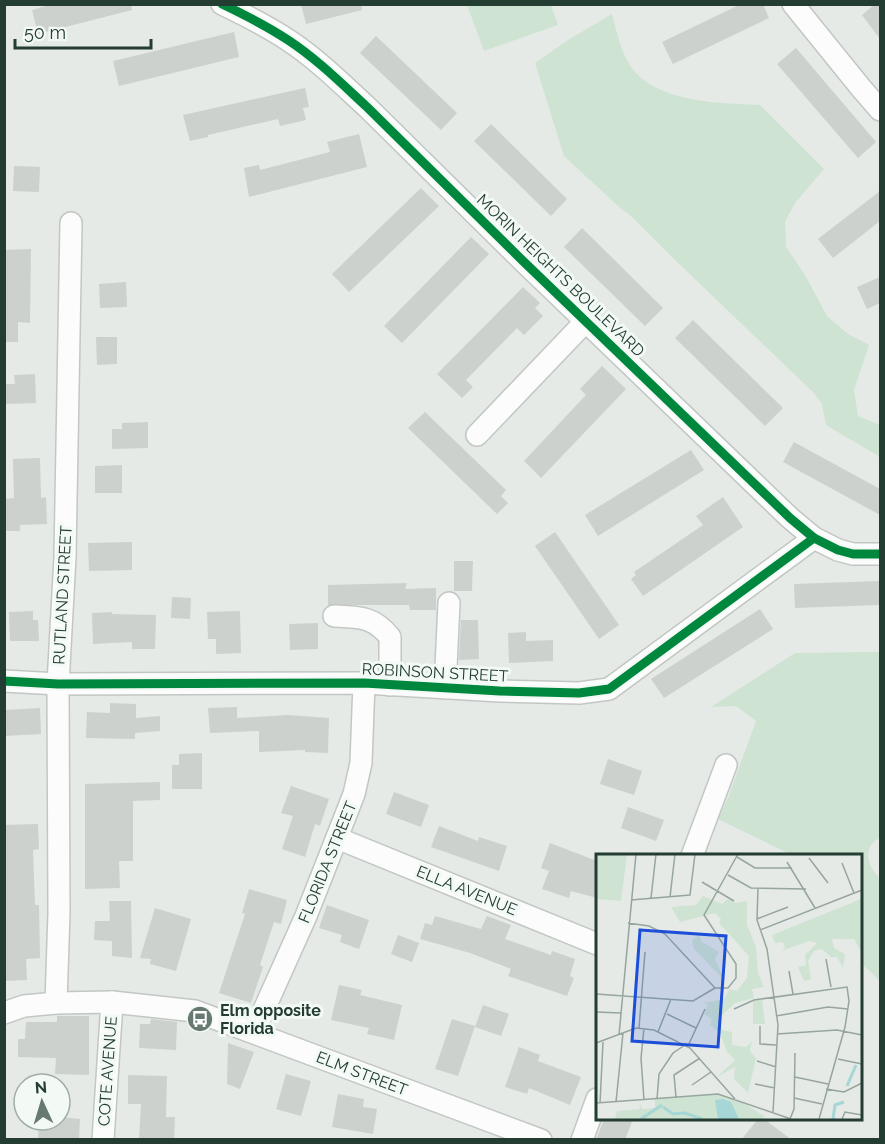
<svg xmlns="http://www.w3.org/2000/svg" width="885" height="1144" font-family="Raleway,sans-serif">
<rect width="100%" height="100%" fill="#e5eae7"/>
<g fill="#cee3d2">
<polygon points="467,5 551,5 558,25 484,51"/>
<path d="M612,14C616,29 620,48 628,62C651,103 719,103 760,105L824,169L795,203L785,222L786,247L805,275L827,316L848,334L869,345L854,390L858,416L880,425V457L826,425L822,404L814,393L674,259L632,217L618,206L564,156L535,63L568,40Z"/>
<path d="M880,652V838C862,846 867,867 880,878V981L860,962V856H794L718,819L728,798L756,721L736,706L711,707L795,653Z"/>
</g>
<g fill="#ccd1ce">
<polygon points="53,4 131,4 132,10 38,34 32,10"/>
<polygon points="301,4 361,4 362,10 306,24"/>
<polygon points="741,4 763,4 769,18 673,64 662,42"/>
<polygon points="875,4 880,4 880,39 862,15"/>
<polygon points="234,32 239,57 119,86 113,61"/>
<polygon points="376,36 457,113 441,130 360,53"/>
<polygon points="796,48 876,142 858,158 777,64"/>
<polygon points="305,88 309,107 303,108 306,120 280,126 278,119 208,135 208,137 190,141 183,115"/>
<polygon points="491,124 567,199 551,216 474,141"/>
<polygon points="359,134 367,167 249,197 244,168 259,165 260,170 330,152 327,142"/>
<polygon points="14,166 40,167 39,192 13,191"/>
<polygon points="421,188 439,206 349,292 332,274"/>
<polygon points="880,191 880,221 833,258 818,239"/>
<polygon points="582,228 663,308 645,326 564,247"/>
<polygon points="471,237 489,254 402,343 384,326"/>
<polygon points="31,249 30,323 18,322 18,342 4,342 5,250"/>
<polygon points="880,277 880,303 867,309 857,287"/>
<polygon points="126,282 127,307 100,308 99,284"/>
<polygon points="523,287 540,303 535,308 543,316 524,335 517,328 466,380 473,387 462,398 437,374"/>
<polygon points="693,320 783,408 765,426 675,338"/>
<polygon points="96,337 117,337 117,364 97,365"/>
<polygon points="602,366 626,389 541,478 524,461 586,395 580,389"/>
<polygon points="35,374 36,403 5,404 4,384 15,384 14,375"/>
<polygon points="425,412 506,490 501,496 508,503 497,514 408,428"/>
<polygon points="148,422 148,448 112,449 112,429 122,429 122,423"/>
<polygon points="794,442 880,489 880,515 783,462"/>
<polygon points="691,450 704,470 598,536 585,515"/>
<polygon points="40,458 41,498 46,497 47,524 20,525 20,531 4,531 4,499 14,498 13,459"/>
<polygon points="122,465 122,493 95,493 95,466"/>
<polygon points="723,497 743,527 643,596 631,579 636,575 634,572 703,525 696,516"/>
<polygon points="555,532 619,625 599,639 535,546"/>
<polygon points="132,542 132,570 89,571 88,543"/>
<polygon points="454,561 473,561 472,591 454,591"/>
<polygon points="880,581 880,605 795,608 794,584"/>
<polygon points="407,583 405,589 436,588 436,610 410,610 409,605 328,605 328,585"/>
<polygon points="172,597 191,598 190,619 171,618"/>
<polygon points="760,609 773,629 664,698 651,679"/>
<polygon points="33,611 33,620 38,620 39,641 10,641 9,612"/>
<polygon points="240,611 241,653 216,654 216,639 208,639 207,612"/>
<polygon points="112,612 112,614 156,615 155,649 132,649 132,642 93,644 92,613"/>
<polygon points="461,620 478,620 479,659 459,660"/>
<polygon points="318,623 318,649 290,650 289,624"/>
<polygon points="526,632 526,641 553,640 553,661 509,663 508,633"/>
<polygon points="110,703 136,704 136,718 160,716 160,731 135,733 135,739 86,738 87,712 110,713"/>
<polygon points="237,707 237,718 288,715 329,718 328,753 305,752 305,750 259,752 259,731 210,733 208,708"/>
<polygon points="40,708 41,734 4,736 4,710"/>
<polygon points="202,753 202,789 172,789 172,765 179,765 179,754"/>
<polygon points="608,759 642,771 634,795 600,784"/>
<polygon points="160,782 160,800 133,801 133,861 119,861 120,888 85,889 85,784"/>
<polygon points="291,786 329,799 320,826 315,824 305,857 282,849 293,816 281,813"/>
<polygon points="394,792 429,805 421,827 386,814"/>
<polygon points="628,807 664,820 656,841 621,828"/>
<polygon points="38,824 39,849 33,850 35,905 39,905 40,958 26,959 27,980 4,981 4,825"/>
<polygon points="439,826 478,841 479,837 507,846 499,871 431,847"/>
<polygon points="550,843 597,861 597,898 571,891 569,898 542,889 549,871 541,868"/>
<polygon points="249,889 287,900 281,924 274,922 260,965 263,967 251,1003 219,993 245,914 242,913"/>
<polygon points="109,901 131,901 132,958 112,956 112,941 94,940 95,921 110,921"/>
<polygon points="327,905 369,920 359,949 340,942 342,935 319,928"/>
<polygon points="155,908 191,919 176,971 150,964 151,959 140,958"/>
<polygon points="435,916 481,929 487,916 511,925 505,939 551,955 552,951 575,959 570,976 574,978 567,996 508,976 511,969 470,953 420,939 425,923 432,925"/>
<polygon points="398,935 419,943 412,962 391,954"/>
<polygon points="339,985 362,990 360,995 402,1005 394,1040 367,1034 369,1028 331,1020"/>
<polygon points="483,1005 509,1014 501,1036 475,1027"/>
<polygon points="57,1016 89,1016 89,1075 55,1074 56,1058 18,1057 18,1039 25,1039 26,1022 57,1022"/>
<polygon points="151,1019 177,1022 176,1050 139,1048 140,1024 150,1024"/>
<polygon points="452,1019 475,1026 458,1076 435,1069"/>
<polygon points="228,1043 254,1052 240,1089 227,1084"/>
<polygon points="519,1047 540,1055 538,1061 581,1077 570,1105 529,1088 527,1094 505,1087"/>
<polygon points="286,1074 311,1081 301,1116 276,1109"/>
<polygon points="128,1075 167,1076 166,1117 175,1117 174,1140 139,1140 141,1104 128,1104"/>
<polygon points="338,1094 364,1099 363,1107 377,1109 373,1134 332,1127"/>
<polygon points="60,1117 80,1119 79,1140 38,1140 39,1120 60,1120"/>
<polygon points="604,1119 633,1119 625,1140 596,1140"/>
<polygon points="758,1119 764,1119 792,1140 741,1140"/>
</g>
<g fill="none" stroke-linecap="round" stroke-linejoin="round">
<g stroke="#c2c7c4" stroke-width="24">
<g id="minor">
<path d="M222,4C245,15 267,26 288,40C317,59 342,84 367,107L523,261L790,518L814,538L838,550L853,554H880"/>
<polyline points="793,4 861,88 880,110"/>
<polyline points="477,435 586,321"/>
<path d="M334,616C358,617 373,616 390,637V685"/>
<polyline points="4,681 58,684 364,683 500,691 579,693 609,689 814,538"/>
<polyline points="445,688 449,603"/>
<polyline points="337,838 597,944"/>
<polyline points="692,856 726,765"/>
<polyline points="56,1003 59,913 58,684 65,557 71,223"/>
<polyline points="4,1013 24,1006 56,1003 112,1002 195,1011 541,1140"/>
<polyline points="254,1032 306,916 354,794 361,763 364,683"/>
<polyline points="103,1140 112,1002"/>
<polyline points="582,1140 597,1099"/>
</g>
</g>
<use href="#minor" stroke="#fbfcfb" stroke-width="21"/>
<g stroke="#f3f9f5" stroke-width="13">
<g id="cycleway">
<path d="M222,4C245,15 267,26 288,40C317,59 342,84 367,107L523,261L790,518L814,538L838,550L853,554H880"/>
<polyline points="4,681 58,684 364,683 500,691 579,693 609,689 814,538"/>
</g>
</g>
<use href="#cycleway" stroke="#00873e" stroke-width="9"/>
</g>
<defs>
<g id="bus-disc" transform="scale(1.35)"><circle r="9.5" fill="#677a71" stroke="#f3f9f5"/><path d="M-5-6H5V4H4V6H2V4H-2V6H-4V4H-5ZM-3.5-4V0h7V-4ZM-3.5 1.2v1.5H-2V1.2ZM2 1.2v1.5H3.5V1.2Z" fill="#fff"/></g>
</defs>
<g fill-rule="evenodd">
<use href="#bus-disc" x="200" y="1019"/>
</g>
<g text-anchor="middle" stroke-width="6" stroke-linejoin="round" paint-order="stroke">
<g font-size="16" fill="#233d32" stroke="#f3f9f5">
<text transform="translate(561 275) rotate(44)" y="6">MORIN HEIGHTS BOULEVARD</text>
<text transform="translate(62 595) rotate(-87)" y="6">RUTLAND STREET</text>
<text transform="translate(435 672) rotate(3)" y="6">ROBINSON STREET</text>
<text transform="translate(327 862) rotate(-68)" y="6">FLORIDA STREET</text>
<text transform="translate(467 890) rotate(22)" y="6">ELLA AVENUE</text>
<text transform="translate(107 1071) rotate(-86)" y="6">COTE AVENUE</text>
<text transform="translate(362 1073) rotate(21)" y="6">ELM STREET</text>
</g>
<g font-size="16" font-weight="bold" fill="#233d32" stroke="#f3f9f5" text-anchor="start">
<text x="220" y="1016">Elm opposite<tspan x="220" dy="18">Florida</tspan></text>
</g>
</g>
<g transform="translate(596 854)">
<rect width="266" height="266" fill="#e5eae7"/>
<path d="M0,0H31L25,47L1,45L0,63ZM107,42L126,50L132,45L140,49L151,47V71L160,93L162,119L168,133L156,135L157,139L158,146L166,145L169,170H157V144L139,149L122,165L126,176L136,178V191L150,193L156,187L154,197L160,204L152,239L138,225L139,213L121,223L139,206L131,198L124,179L114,171L116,165L108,160L112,151L108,149L128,145L134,135L141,137L151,124L153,102L123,69L125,65L119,59L84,68L75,53L100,51ZM265,45V97L258,85H236L238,94L249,100L247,114L241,103H235L226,95L218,97L212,107L215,125L208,127L202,113L210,111L209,101L221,89L213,87L185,97L189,94L187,88L179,89L176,81ZM103,81L106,88L123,98L119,105L129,127L98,95L96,86ZM122,240L149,250L168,262L167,265H19L21,257L44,255L43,247L46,255L59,254V245Z" fill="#cee3d2"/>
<path d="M127,245L135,248L143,265H122L119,246Z" fill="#a7d6d6"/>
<path fill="none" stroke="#a7d6d6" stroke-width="3" d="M251,232L260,211M67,253L77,260L89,259L106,265M45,265L66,251M237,265L239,251L248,248"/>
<path fill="none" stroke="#97a59f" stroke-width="1.5" d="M141,3L159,14H196M213,4L232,29M191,8L219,54M246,9L258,39M132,21L155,34L210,35M106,28L138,47M162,34L161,66L171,95L182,171L177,258M74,43L79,0M55,44L60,0M35,46L94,41L99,0M161,65L192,53M32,69L53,72L69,80L119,134H132L140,124V110L108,61L142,0M164,76L266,36M230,105L235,133M193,117L197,140M0,140L97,147L119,134M138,155L158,146L251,133L253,147L249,173L223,265M0,158L25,159M71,160L100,174M180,162L232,153L252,155M164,172V190L180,191M43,174L49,98M62,178L75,145M181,180L241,176L266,181M23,181L40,0M0,189L40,174L58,176L94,194L139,245M92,192L109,155M242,205L266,210M161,207L180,213M199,223L232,230M159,230L179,234M96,231L115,218M230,235L248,238L266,229M80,243L78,221L104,204M198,244L226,250M61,245L63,220L77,199L89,191M48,246L45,204L48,174M20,248L27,179M0,249L122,240L195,265M4,249L7,188M194,265L198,255L199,199M246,265L249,258L266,261"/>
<path fill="#1d4ed8" fill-opacity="0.15" stroke="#1d4ed8" stroke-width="3" d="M44,76L130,82L122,193L36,187Z"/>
<rect width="266" height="266" fill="none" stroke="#233d32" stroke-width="3"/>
</g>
<rect width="885" height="1144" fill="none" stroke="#233d32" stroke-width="12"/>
<g transform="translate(42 1102) rotate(356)"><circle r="28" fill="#f3f9f5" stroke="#a0aea7" stroke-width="1.5"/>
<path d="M0-4.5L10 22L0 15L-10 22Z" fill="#677a71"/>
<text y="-9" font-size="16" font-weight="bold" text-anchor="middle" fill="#233d32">N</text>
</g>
<path d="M15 39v9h136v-9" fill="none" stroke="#233d32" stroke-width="3"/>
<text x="24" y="39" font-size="18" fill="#233d32" stroke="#f3f9f5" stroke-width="4.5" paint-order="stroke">50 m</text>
</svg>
